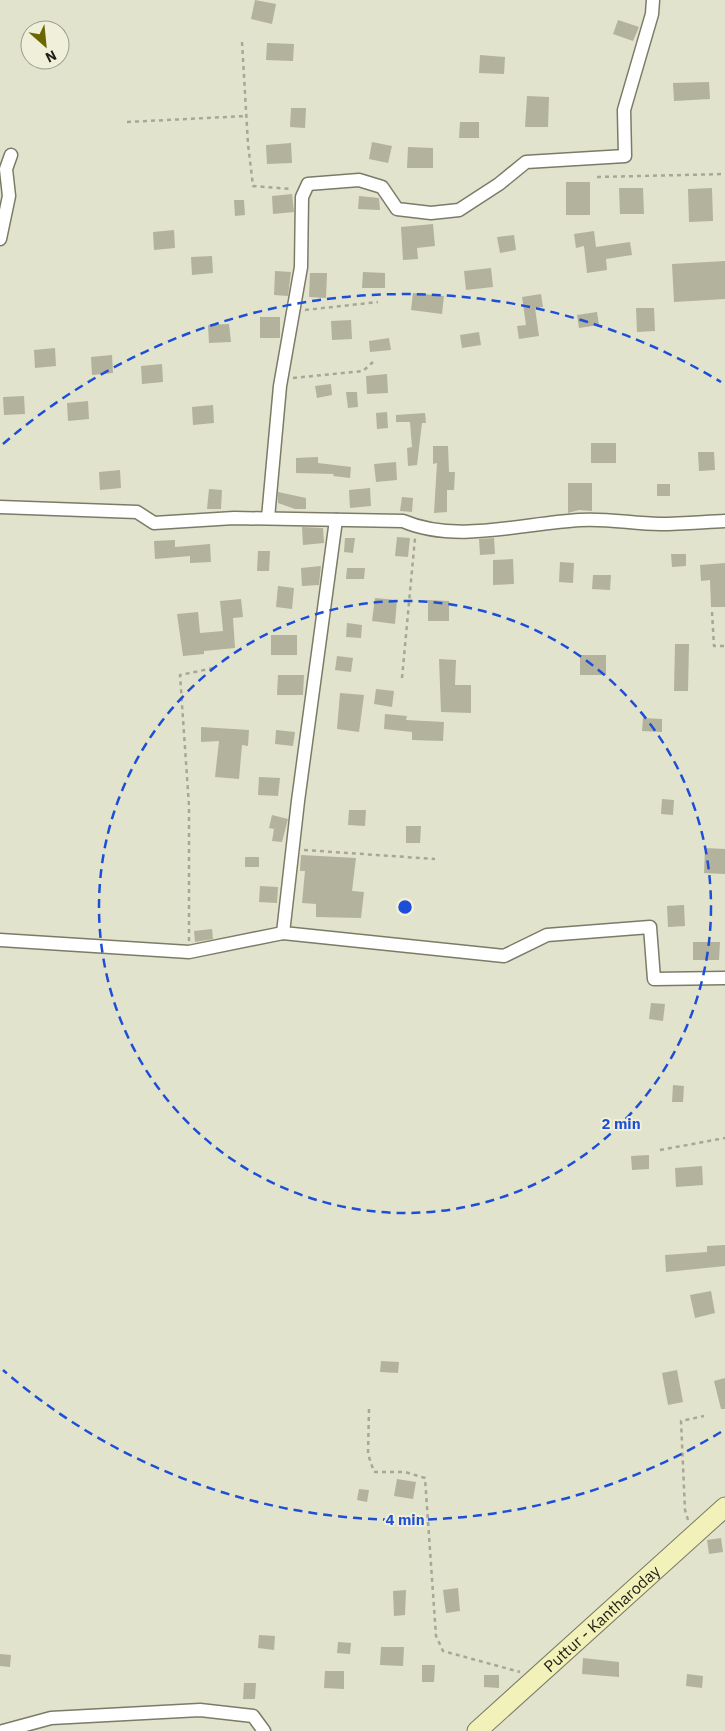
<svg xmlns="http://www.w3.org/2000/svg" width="725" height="1731" font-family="'IBM Plex Sans',sans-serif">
<rect width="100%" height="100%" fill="#e2e3cd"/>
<g fill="#b2b29d">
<polygon points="255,0 276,4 272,24 251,19"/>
<polygon points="618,20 639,27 633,41 613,34"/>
<polygon points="267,43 294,44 293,61 266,60"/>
<polygon points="480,55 505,57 504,74 479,73"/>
<polygon points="709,82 710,99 674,101 673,83"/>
<polygon points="527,96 549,97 548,127 525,127"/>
<polygon points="291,108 306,108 305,128 290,127"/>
<polygon points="460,122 479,122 479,138 459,138"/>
<polygon points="372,142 392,146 388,163 369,159"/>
<polygon points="291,143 292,163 267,164 266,145"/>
<polygon points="408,147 433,148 433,168 407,168"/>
<rect x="566" y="182" width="24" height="33"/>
<polygon points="619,188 643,188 644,214 620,214"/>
<polygon points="712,188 713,221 689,222 688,189"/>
<polygon points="292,194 294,212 273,214 272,196"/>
<polygon points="359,196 379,198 380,210 358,209"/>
<polygon points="234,200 244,200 245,215 235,216"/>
<polygon points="433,224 435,246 417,248 418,259 403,260 401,227"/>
<polygon points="174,230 175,248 154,250 153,232"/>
<polygon points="594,231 596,247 630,242 632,255 606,259 607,270 587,273 584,246 576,248 574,234"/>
<polygon points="514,235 516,250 500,253 497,237"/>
<polygon points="212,256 213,273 192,275 191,257"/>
<polygon points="725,261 725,299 674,302 672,264"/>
<polygon points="491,268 493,287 466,290 464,271"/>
<polygon points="275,271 291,272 288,296 274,295"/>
<polygon points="363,272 385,273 385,288 362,288"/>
<polygon points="310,273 327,273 326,298 309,297"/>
<polygon points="413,293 444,296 442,314 411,310"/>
<polygon points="541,294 543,307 535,308 539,336 519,339 517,326 526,325 522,297"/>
<polygon points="636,308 654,308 655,331 637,332"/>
<polygon points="597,312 599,325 579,328 577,315"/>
<rect x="260" y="317" width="20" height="21"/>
<polygon points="351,320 352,339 332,340 331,321"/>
<polygon points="229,324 231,342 209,343 208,325"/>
<polygon points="479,332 481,345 462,348 460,335"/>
<polygon points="389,338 391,350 370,352 369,341"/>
<polygon points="55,348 56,366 35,368 34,350"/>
<polygon points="112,355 113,373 92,375 91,357"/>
<polygon points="162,364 163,382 142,384 141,366"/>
<polygon points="387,374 388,393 367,394 366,376"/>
<polygon points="331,384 332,395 317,398 315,386"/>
<polygon points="346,392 357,392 358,407 348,408"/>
<polygon points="24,396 25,414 4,415 3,397"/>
<polygon points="88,401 89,419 68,421 67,403"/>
<polygon points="213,405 214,423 193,425 192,407"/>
<polygon points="387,412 388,428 377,429 376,413"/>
<polygon points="425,413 426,423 422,423 417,465 408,466 407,448 412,447 410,422 396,422 396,415"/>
<rect x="591" y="443" width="25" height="20"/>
<polygon points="433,446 448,446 449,472 455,472 454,490 447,490 447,512 434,513 437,463 433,464"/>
<polygon points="698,452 714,452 715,470 699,471"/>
<polygon points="318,457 318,463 351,467 350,478 333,476 334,474 296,473 296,458"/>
<polygon points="396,462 397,480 376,482 374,464"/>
<polygon points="120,470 121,488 100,490 99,472"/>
<polygon points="568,483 592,483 592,511 579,510 568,513"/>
<rect x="657" y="484" width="13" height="12"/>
<polygon points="370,488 371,506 350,508 349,490"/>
<polygon points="209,489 222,490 221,509 207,509"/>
<polygon points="278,492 306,498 306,509 295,509 278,503"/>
<polygon points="402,497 413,498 412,512 400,511"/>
<polygon points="302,527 323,528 324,543 303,545"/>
<polygon points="397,537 410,538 408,557 395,556"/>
<polygon points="345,538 355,538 353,553 344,552"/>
<polygon points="494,538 495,554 480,555 479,539"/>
<polygon points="175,540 175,547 210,544 211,562 190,563 190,556 155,559 154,541"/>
<polygon points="258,551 270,551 269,571 257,571"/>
<polygon points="671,554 686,554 686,566 672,567"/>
<polygon points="513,559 514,584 493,585 493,560"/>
<polygon points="560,562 574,563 573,583 559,582"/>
<polygon points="725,563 725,607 711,607 710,580 701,581 700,565"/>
<polygon points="321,566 319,585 302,586 301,568"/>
<polygon points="347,568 365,568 364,579 346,579"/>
<polygon points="593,575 611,575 610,590 592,589"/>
<polygon points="278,586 294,588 292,609 276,607"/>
<polygon points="375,598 397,600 395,624 372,621"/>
<polygon points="241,599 243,617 233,618 235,648 204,651 204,654 183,656 177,614 198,612 200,633 223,631 220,601"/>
<polygon points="428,600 449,601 449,621 428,621"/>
<polygon points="347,623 362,625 361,638 346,637"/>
<rect x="271" y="635" width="26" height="20"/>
<polygon points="675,644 689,644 688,691 674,691"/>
<rect x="580" y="655" width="26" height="20"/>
<polygon points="337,656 353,658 351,672 335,670"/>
<polygon points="439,659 456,660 455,685 471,685 471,713 441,712"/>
<polygon points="278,675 304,675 303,695 277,695"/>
<polygon points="376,689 394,691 392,707 374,704"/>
<polygon points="340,693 364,695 359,732 337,729"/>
<polygon points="385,714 407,716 406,720 444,722 443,741 412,740 412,732 384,729"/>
<polygon points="643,718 662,719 662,732 642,731"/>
<polygon points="201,727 249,730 248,746 242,745 239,779 215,777 219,741 201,742"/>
<polygon points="276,730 295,732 293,746 275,744"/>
<polygon points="259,777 280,778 278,796 258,795"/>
<polygon points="662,799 674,800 673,815 661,814"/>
<polygon points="349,810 366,810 365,826 348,825"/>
<polygon points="272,815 288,819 282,842 272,841 274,829 269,828"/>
<polygon points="406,826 421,826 420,843 406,843"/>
<polygon points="705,848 725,849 725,874 704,873"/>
<polygon points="301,855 356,858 352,891 364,892 361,918 316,917 316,904 302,903 305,871 300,871"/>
<rect x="245" y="857" width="14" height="10"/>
<polygon points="260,886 278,887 277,903 259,902"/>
<polygon points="684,905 685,926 668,927 667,906"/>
<polygon points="212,929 213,939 195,942 194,931"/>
<polygon points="693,942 720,942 719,960 693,960"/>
<polygon points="651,1003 665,1004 663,1021 649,1019"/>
<polygon points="673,1085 684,1086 683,1102 672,1102"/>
<polygon points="649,1155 649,1169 632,1170 631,1156"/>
<polygon points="702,1166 703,1185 676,1187 675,1168"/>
<polygon points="725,1245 725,1266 666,1272 665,1255 707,1252 707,1246"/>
<polygon points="711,1291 715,1313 695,1318 690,1295"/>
<polygon points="381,1361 399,1362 398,1373 380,1372"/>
<polygon points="677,1370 683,1402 668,1405 662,1373"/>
<polygon points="725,1378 725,1409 721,1409 714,1381"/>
<polygon points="397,1479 416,1482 413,1499 394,1496"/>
<polygon points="359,1489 369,1490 367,1502 357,1500"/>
<polygon points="721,1538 723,1552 709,1554 707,1540"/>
<polygon points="458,1588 460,1611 446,1613 443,1590"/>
<polygon points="406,1590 405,1615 394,1616 393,1591"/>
<polygon points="259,1635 275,1636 274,1650 258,1648"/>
<polygon points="338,1642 351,1643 350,1654 337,1653"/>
<polygon points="381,1647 404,1647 403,1666 380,1665"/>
<polygon points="0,1654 11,1655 10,1667 0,1666"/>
<polygon points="583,1658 619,1662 619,1677 582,1674"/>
<polygon points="422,1665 435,1665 434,1682 422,1682"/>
<polygon points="325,1671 344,1671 344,1689 324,1688"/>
<polygon points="687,1674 703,1676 702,1688 686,1686"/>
<polygon points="484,1675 499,1675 499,1688 484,1687"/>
<polygon points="244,1683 256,1683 255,1699 243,1699"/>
</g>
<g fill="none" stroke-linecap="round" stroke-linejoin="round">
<g stroke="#7b7b68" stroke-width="15">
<g id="minor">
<polyline points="0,239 9,196 6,169 11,155"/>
<path d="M0,507L137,512L154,523L234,518L403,521C456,544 524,523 580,520C607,518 634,524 660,524C682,524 703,522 725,521"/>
<polyline points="268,518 280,386 301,267 302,197 308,184 359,180 382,187 397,209 431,213 459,210 499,184 526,162 625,156 624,110 652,14 653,0"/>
<polyline points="283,933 298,801 336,520"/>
<polyline points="0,940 189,952 283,933 504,956 547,935 650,927 654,979 725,978"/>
<polyline points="3,1731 51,1718 200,1710 253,1716 264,1731"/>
</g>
</g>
<g stroke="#7b7b68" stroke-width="21">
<g id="secondary">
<path id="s1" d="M477,1731L725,1507"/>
</g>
</g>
<g stroke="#a6a795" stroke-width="2.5" stroke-dasharray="4 4" stroke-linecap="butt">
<polyline points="242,42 248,144 253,186 291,189"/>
<polyline points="127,122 246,116"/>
<polyline points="597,177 725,174"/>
<polyline points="305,310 378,302"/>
<polyline points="293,378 363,371 373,362"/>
<polyline points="712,612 714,646 725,646"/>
<polyline points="402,678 415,538"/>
<polyline points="304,850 435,859"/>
<polyline points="189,941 189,806 180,675 214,668"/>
<polyline points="660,1150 725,1138"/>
<polyline points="369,1409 368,1454 374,1472 405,1472 425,1478 436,1636 443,1651 520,1672"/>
<polyline points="688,1520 685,1510 681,1421 704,1416"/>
</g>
<use href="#minor" stroke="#fff" stroke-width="12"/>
<use href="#secondary" stroke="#f2f1b9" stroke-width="19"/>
</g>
<g fill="none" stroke="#1d4ed8" stroke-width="2.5" stroke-dasharray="9 6">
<circle cx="405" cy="907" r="306"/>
<path d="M721 1432A613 613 0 0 1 3 1370M3 444A613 613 0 0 1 721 382"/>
</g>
<g text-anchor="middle" stroke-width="4" stroke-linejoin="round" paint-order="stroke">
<g font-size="16" fill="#1e1e16" stroke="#f0f0da">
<text dy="6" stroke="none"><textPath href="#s1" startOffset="168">Puttur - Kantharoday</textPath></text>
</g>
</g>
<circle cx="405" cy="907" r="8" fill="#1d4ed8" stroke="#f0f0da" stroke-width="2.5"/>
<g font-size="15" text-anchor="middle" font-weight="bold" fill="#1d4ed8" stroke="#f0f0da" stroke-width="4" stroke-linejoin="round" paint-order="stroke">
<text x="621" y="1129">2 min</text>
<text x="405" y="1525">4 min</text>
</g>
<g transform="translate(45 45) rotate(153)"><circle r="24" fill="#f0f0da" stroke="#9c9c8c"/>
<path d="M0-4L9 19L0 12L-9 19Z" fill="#6a6700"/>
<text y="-8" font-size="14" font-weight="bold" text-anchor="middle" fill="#1e1e16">N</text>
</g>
</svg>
